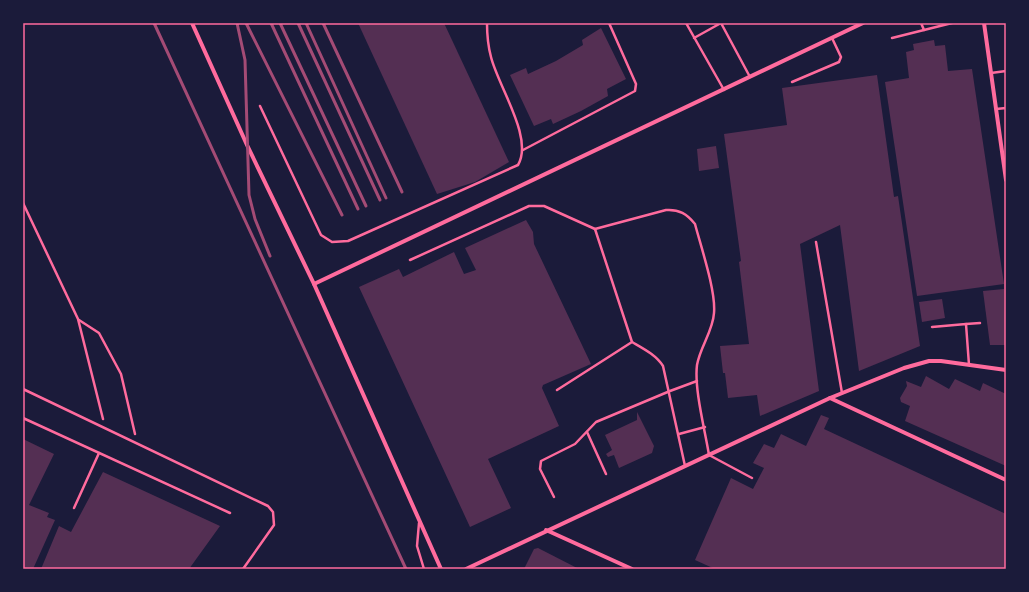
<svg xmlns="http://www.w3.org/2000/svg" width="1029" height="592" font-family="Arial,sans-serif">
<rect width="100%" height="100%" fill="#1b1b3a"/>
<g fill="#542f53">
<polygon points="358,23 444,23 509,162 475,182 437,194"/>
<polygon points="601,28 626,79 607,89 608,96 581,111 553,124 551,119 534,126 510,75 526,68 528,74 556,61 583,45 582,40"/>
<polygon points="934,40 935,46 945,45 948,71 972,69 1004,284 917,296 885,82 909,78 906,52 914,50 913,44"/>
<polygon points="877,75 894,197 898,196 920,346 859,371 840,225 800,244 819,391 760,416 757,395 728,398 725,373 723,373 720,346 749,344 739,262 741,261 724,134 787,125 782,88"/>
<polygon points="716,146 719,168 699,171 697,149"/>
<polygon points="526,220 533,232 534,244 591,364 543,385 542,388 559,426 488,459 511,508 470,527 359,287 399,269 403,277 454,252 464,274 476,270 465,248"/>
<polygon points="1004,289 1006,345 990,345 983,291"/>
<polygon points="942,299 945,318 922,322 919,302"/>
<polygon points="926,376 949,389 955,379 980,391 983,383 1006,394 1006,466 905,421 910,406 901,402 900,398 907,386 906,381 921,387"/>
<polygon points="637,412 654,446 652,453 619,468 614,455 608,457 606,454 612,450 605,435 637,420"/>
<polygon points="821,415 829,418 824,429 1006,514 1006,569 715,569 695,560 731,478 753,489 764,468 753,463 764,444 774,448 781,434 806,446"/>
<polygon points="23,439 54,454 29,505 49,513 47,517 55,520 33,569 23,569"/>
<polygon points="103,472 220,526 189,569 41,569 59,526 71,532"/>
<polygon points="538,548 579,569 524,569 534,549"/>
</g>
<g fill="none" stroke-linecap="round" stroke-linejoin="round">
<g stroke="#ff6b9d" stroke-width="2.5">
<polyline points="686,23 724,90"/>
<polyline points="721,23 750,77"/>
<polyline points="921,23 924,30"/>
<polyline points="694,38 721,23"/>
<polyline points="892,38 952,23"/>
<polyline points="991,73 1006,71"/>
<polyline points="792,82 839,62 841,57 832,38"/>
<path d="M260,106L321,235L332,242L348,241L518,165C534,138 498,86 491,57C488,46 487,34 487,23"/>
<polyline points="996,109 1006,108"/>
<polyline points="523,150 635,91 636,84 609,23"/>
<polyline points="23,203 78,319 103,419"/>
<polyline points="816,242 842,393"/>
<polyline points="410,260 529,206 544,206 595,229"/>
<polyline points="79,320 99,333 121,374 135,434"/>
<polyline points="966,324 980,323"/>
<polyline points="932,327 966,324 969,365"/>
<path d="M632,342C644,349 656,355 663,366L685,466"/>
<polyline points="23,389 268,506 273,512 274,525 243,569"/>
<path d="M557,390L632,342L595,229L666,210C679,209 687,214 695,224C701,247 716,291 714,313C713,331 700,347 697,365C694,389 705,430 709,455L752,478"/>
<polyline points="23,418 230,513"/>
<polyline points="587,432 606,474"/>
<polyline points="679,434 705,427"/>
<polyline points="554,497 540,469 541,461 575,444 596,422 670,391 697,381"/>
<polyline points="74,508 99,453"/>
<polyline points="419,523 417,546 424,569"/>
</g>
<g stroke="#ff6b9d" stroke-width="4">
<polyline points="192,23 247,145 314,284 441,569"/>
<polyline points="984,23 1006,180"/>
<polyline points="314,284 863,23"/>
<polyline points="830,398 1006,480"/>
<polyline points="546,530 632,569"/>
<polyline points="466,569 830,398 904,368 929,361 941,361 1006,370"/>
</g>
<g stroke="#a44b75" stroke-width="3">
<polyline points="154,23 406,569"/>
<polyline points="237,23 245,60 249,195 255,219 270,256"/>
<polyline points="246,23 342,215"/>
<polyline points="271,23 358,209"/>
<polyline points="280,23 366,206"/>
<polyline points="298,23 380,200"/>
<polyline points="306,23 386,198"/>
<polyline points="323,23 402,192"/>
</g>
</g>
<rect width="1029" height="592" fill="none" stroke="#1b1b3a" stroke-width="48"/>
<rect x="24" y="24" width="981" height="544" fill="none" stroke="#ff6b9d" stroke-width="1.5"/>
</svg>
